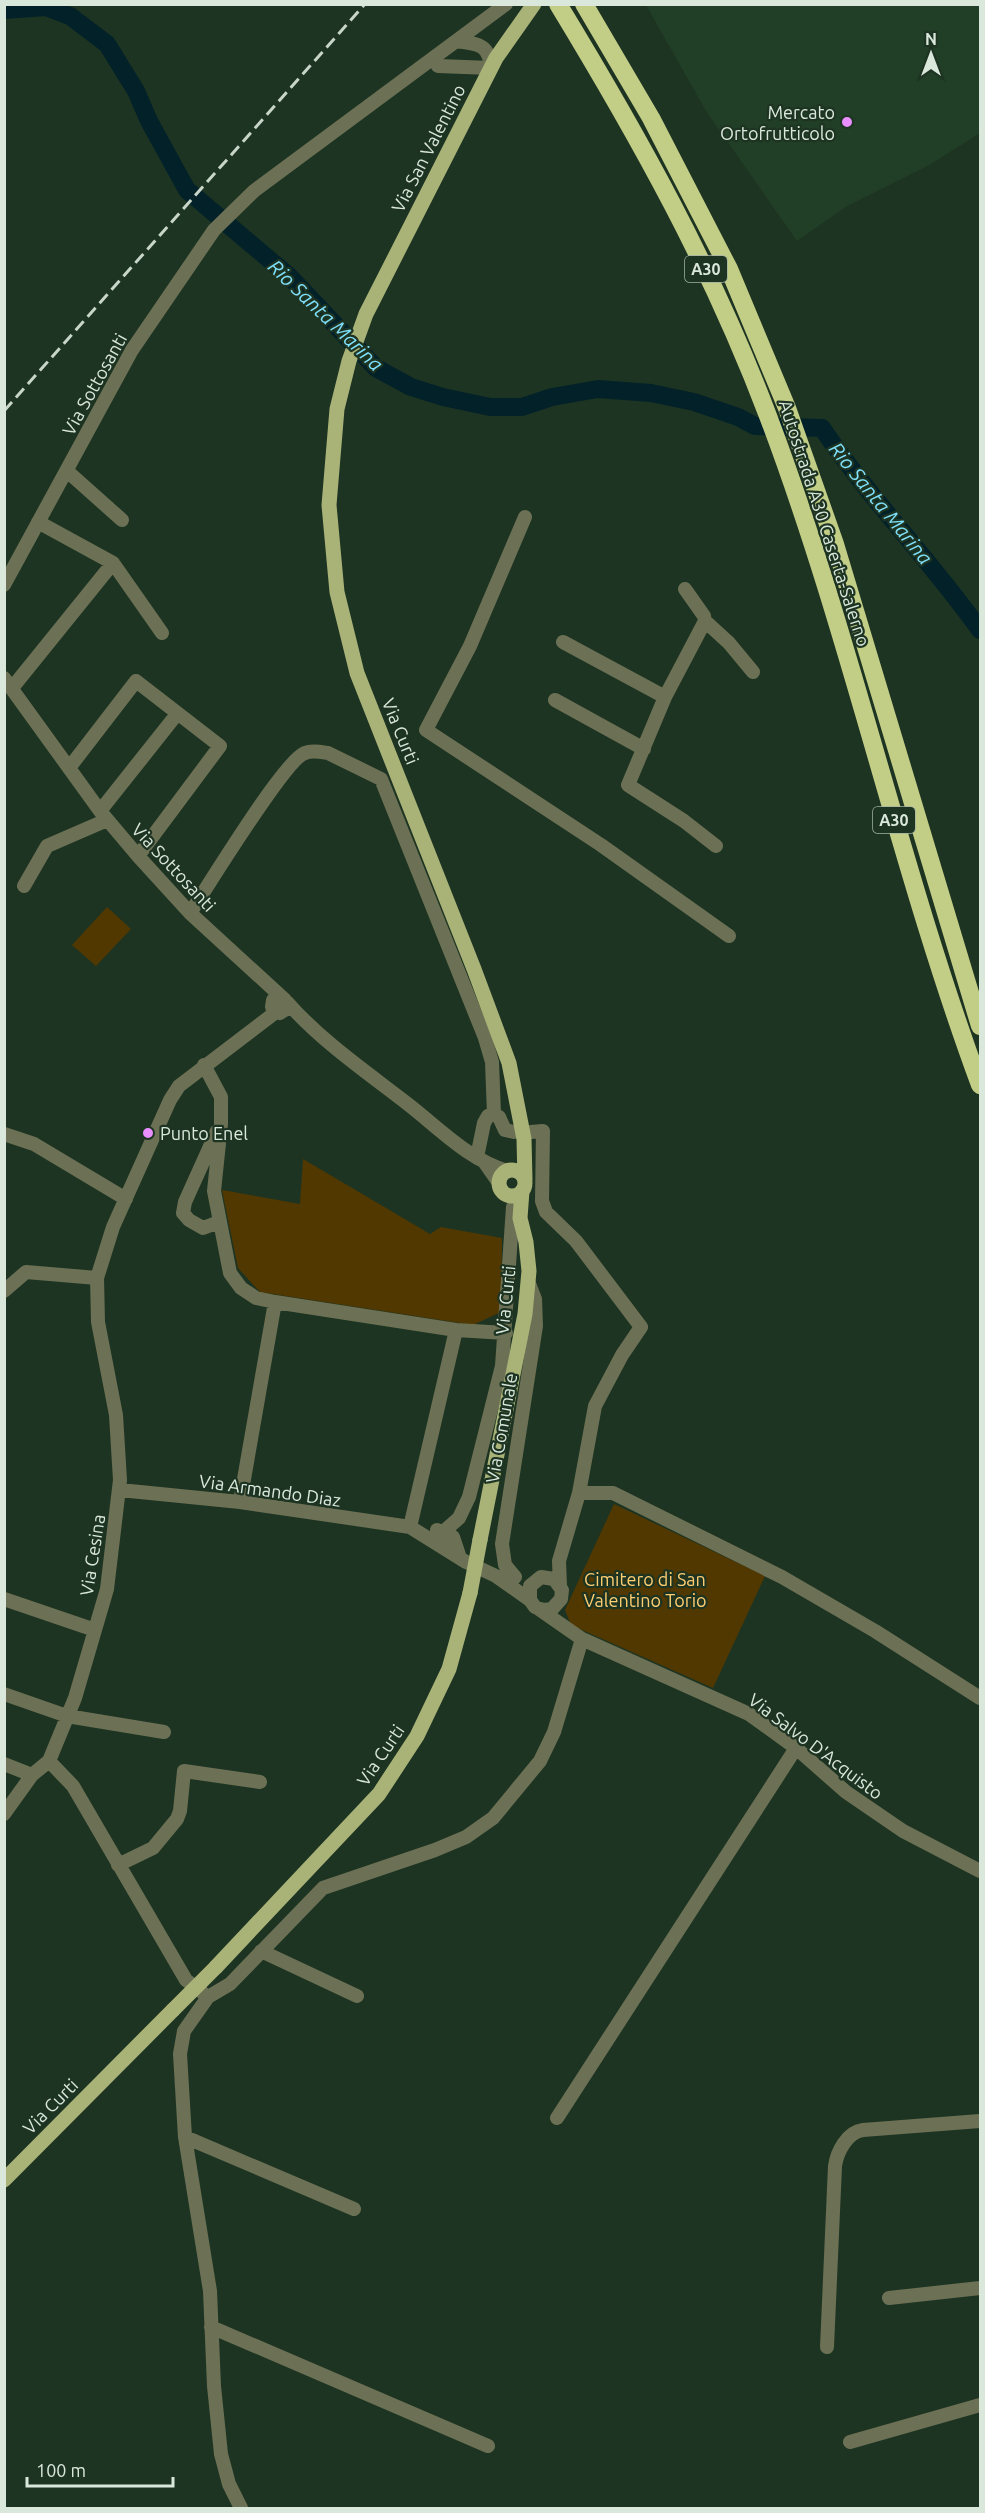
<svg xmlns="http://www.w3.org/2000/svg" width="985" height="2513" font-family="Ubuntu,sans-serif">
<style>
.built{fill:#213e27}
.green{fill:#503800}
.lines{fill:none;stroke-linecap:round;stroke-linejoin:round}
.river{stroke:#032129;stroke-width:18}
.minor{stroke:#6c7155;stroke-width:14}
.major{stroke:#a9b378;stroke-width:15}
.highway{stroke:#c2cd86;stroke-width:18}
.rail{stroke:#c7d6c9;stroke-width:3;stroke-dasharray:12 6;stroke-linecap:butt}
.major-bridge{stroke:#a9b378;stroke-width:15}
.poi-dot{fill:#e88eff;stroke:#1e3422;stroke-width:2}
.labels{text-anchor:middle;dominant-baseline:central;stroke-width:4.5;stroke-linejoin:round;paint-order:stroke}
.shield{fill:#1e3422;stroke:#a2b2a4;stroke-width:1.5}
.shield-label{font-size:16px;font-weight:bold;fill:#dae8dc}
.poi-label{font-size:18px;fill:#dae8dc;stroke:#1e3422;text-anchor:end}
.street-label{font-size:18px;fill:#dae8dc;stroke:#1e3422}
.park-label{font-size:18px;fill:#fecd70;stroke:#1e3422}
.water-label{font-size:20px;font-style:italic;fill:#7fe0fb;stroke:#1e3422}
</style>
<rect width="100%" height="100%" fill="#1e3422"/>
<path class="built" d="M646,5H980V133L931,164L847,206L797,241L706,111Z"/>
<path class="green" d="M107,907L131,929L96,966L72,945Z
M303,1159L430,1234L441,1227L502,1238L501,1312L473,1325L260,1292L238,1268L222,1190L300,1204Z
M614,1504L765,1576L713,1688L571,1625L565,1610Z"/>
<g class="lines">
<path class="river" d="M4,10L46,7L70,16L107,44L136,91L149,121L187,190L290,277L376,368L411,387L443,397L490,407H522L552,397L598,389L651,393L694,402L738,417L755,426L822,428C870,499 930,560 980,630"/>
<path class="minor" d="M438,66L491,68C489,43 477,44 456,41
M67,471L122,520
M525,517L470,646L426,730L601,845L729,936
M38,522L113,563L162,633
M4,585L132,350L214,230L254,191L506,4
M685,589L704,616L705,621L665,697L628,785L684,821L716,846
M705,621L729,643L753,672
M563,642L665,697
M4,678L100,811L138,856L190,913L285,1000L286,1009L280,1013L272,1007L273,1000L278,997L283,998
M12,688L113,563
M555,700L644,749
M69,768L136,681L220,746L138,856
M100,811L177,714
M24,886L47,846L107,820
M190,913C207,888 285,759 305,753C312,750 321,752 328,753L381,779L485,1038L492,1062L494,1114
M287,1002C322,1042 368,1073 409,1105C441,1130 468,1159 507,1171
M204,1065L221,1097V1124L214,1191L230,1273L241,1288L256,1298L275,1302L456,1330L506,1333
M217,1131L185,1202L183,1213L189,1220L203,1228L219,1222
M531,1132L543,1131L542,1201L546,1212L576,1241L641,1327L622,1355L595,1406L579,1493L559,1561L560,1586
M4,1134L34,1144L126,1199
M477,1157L484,1123L488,1116L494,1114L499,1117L505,1130L514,1132
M485,1163L499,1183
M4,1291L26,1272L97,1278
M120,1490L240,1502L410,1527L466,1562L496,1576L530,1600L535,1607L543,1610L552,1609L561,1599L562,1590L554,1579L541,1577L530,1586V1600
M579,1493H613L782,1577L875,1631L980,1698
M240,1502L275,1302
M410,1527L456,1330
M437,1530L453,1537L460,1558
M442,1546L441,1534L459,1518L469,1497L502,1366L513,1207
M515,1577L505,1565L502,1544L536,1326L535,1299L528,1281
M4,1599L95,1630
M539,1609L582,1639L749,1714L796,1748L846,1792L903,1831L980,1871
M4,1694L67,1716L164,1732
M49,1761L73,1786L186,1980L203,1993
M4,1764L32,1775
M4,1814L32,1775L49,1761L75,1698L107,1589L120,1480L116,1415L98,1322L97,1278L113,1227L170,1100L179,1086L276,1012
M118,1865L153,1848L177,1819L180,1811L184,1771L260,1782
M261,1951L357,1996
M557,2118L796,1748
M185,2137L354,2209
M889,2298L980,2288
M211,2327L488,2446
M827,2347L835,2166C837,2152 847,2132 863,2130L980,2121
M850,2442L980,2405
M241,2508L229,2484L221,2454L214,2386L210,2291L185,2137L180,2054L184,2031L208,1997L230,1984L323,1888L435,1850L466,1837L493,1818L540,1761L554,1732L582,1639"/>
<path class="major" d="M499 1183a13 13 0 1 1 26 0a13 13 0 1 1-26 0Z
M525,1180L524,1139L509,1063L474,969L357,673L337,592L329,505L337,409L349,361L366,314L496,58L534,4
M480,1540L525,1314L529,1271L526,1242L520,1218L522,1191
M216,1967L379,1794L417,1736L449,1669L470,1593
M4,2180L173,2010"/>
<path class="highway" d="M558,4C640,139 712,268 768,416C851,635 899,866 980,1085
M584,4L651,118L729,269L787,408L835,544L980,1026"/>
<path class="rail" d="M4,411L365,4"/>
<path class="major-bridge" d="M470,1593L480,1540
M173,2010L216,1967"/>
</g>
<g class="poi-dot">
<circle cx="847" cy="122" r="6"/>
<circle cx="148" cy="1133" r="6"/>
</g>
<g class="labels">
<g class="shield">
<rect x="685" y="256" width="42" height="26" rx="4.5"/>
<rect x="873" y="807" width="42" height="26" rx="4.5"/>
</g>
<g class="shield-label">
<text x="706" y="269">A30</text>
<text x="894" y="820">A30</text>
</g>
<g class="poi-label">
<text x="835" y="112">Mercato<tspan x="835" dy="21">Ortofrutticolo</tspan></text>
<text x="160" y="1133" text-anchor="start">Punto Enel</text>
</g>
<g class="street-label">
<text transform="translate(428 148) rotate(-63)">Via San Valentino</text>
<text transform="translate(94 384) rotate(-61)">Via Sottosanti</text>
<text transform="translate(825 523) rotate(72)">Autostrada A30 Caserta-Salerno</text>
<text transform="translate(401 731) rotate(68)">Via Curti</text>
<text transform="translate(174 867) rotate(47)">Via Sottosanti</text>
<text transform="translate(505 1300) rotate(-84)">Via Curti</text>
<text transform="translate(501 1428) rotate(-80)">Via Comunale</text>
<text transform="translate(270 1490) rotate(8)">Via Armando Diaz</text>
<text transform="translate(92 1555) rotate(-81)">Via Cesina</text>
<text transform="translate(816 1746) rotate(37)">Via Salvo D'Acquisto</text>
<text transform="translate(380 1755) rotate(-56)">Via Curti</text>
<text transform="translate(50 2106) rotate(-45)">Via Curti</text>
</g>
<g class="park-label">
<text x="645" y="1579">Cimitero di San<tspan x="645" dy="21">Valentino Torio</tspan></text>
</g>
<g class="water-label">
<text transform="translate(326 315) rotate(44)">Rio Santa Marina</text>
<text transform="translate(881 503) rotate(51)">Rio Santa Marina</text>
</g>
</g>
<rect width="985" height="2513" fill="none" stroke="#dae8dc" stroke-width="12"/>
<g transform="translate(931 54)" stroke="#1e3422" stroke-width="4.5" paint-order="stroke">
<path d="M0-4.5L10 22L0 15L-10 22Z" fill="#dae8dc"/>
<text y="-9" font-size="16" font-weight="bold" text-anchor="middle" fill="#dae8dc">N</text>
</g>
<path d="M27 2477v9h146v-9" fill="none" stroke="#dae8dc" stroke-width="3"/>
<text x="36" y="2477" font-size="18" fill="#dae8dc" stroke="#1e3422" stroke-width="4.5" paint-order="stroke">100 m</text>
</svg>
